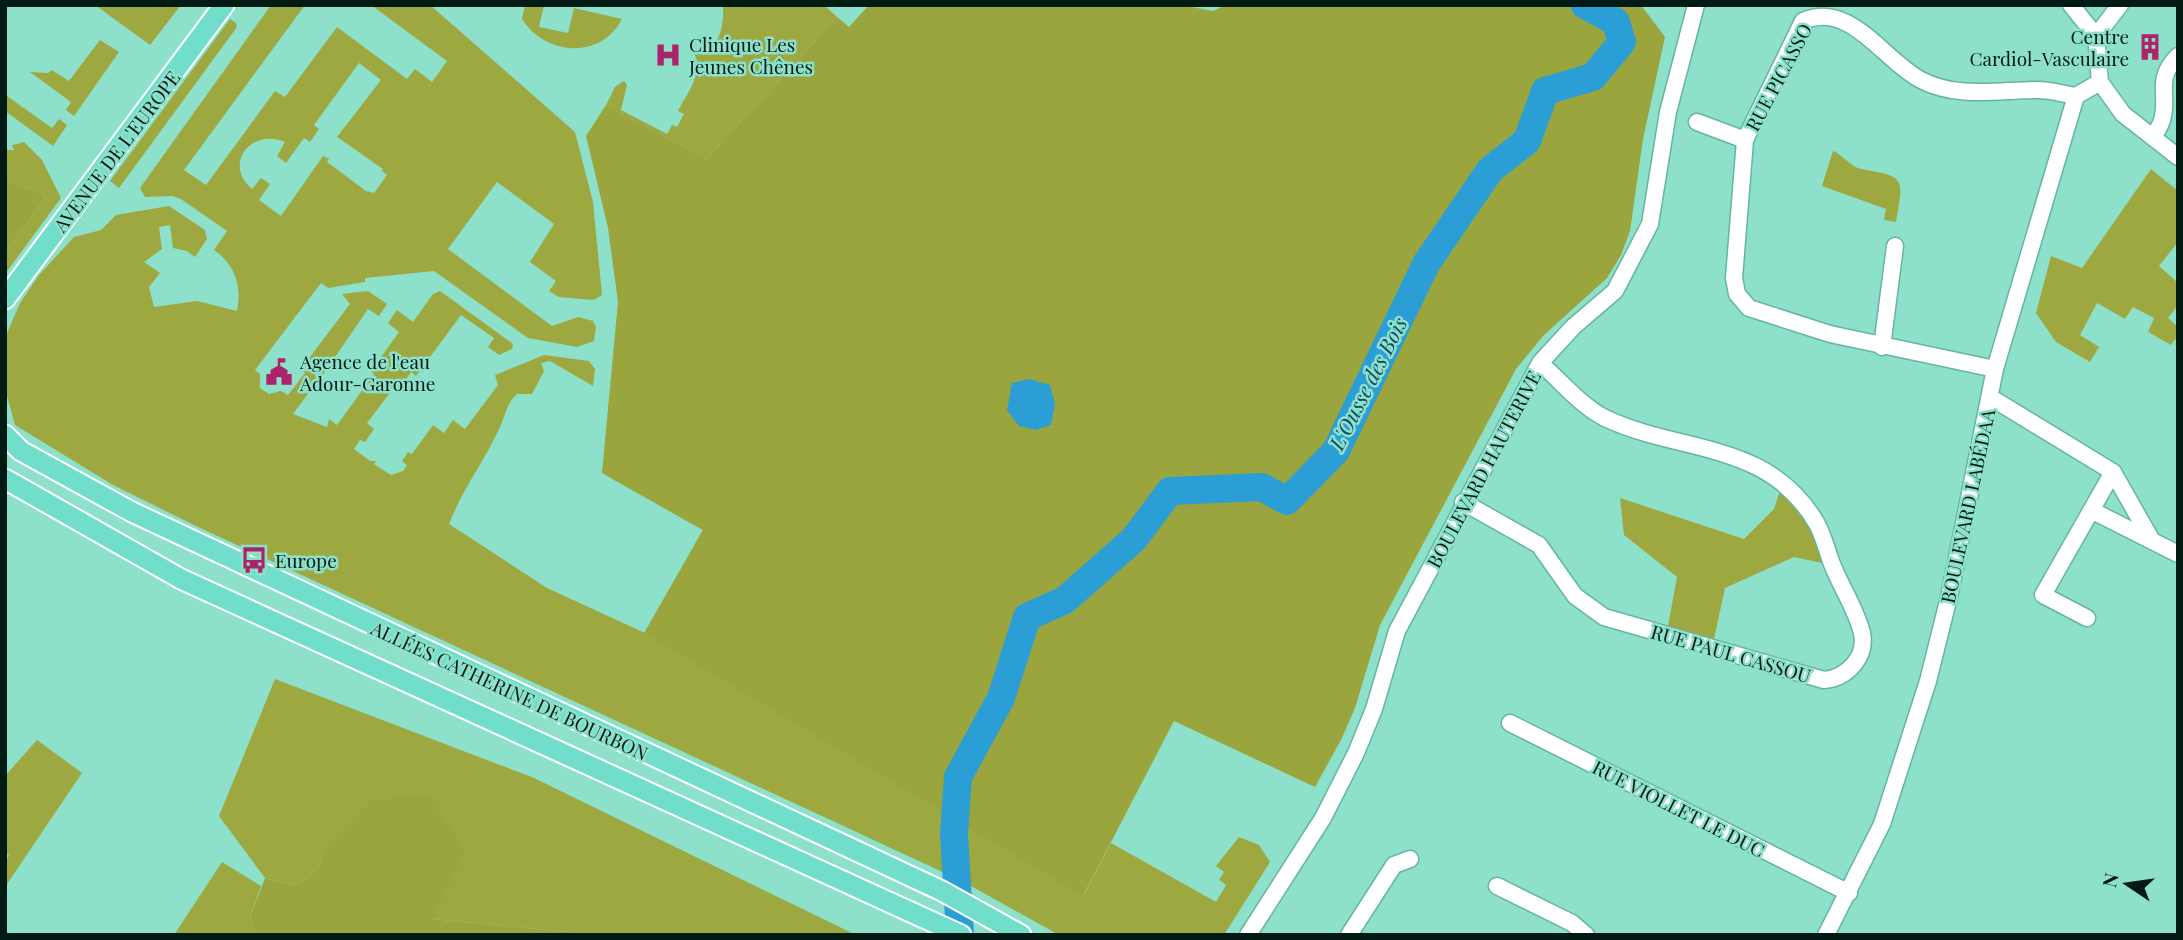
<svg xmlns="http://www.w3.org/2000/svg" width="2183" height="940" font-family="'Playfair Display',serif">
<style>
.green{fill:#9da940;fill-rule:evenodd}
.forest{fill:#9aa53e}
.water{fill:#2b9ed6}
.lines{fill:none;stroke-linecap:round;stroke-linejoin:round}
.river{stroke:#2b9ed6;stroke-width:28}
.minor-casing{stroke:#64b6a1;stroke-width:19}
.major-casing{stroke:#fff;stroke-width:23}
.minor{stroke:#fff;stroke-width:16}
.major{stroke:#71decb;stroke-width:19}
.labels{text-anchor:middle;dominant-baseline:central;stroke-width:5;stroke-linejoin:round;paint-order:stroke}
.poi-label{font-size:19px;fill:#011a14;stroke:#8de0ca;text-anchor:start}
.street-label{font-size:19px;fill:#011a14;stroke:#8de0ca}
.water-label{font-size:21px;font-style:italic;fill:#0c4a66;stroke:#8de0ca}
</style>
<rect width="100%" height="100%" fill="#8de0ca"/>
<path class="green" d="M95,5H181L150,45Z
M271,5H305L184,170L206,185L275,91L285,97L337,27L407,79L415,69L432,82L447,61L371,5H430L575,132L593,202L602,295L594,300L559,297L549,291L556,281L530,262L554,224L497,182L448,249L552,326L578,317L593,321L596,327L594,341L577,347L528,338L434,271L365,278V282L328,288L321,283L255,370L260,374V388L269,394L281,391L288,395L305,373L301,369L350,304L342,294L368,291L387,304L379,316L368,309L322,376L316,375V383L293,414L327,427L329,419L337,425L374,374L371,371L399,332L388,323L397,310L413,322L433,294L440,291L513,344L512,349L499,355L488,347L494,338L461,315L416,376L411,372L400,388L396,385L367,423L374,429L365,442L360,440L354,449L370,461H376L374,464L391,475L403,471L407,465L402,461L408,452L412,454L433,425L444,433L453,420L465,429L498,385L495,375L544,355L589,361L595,369L593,386L550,361L541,363L544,371L532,394H517C506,404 506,414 500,427C485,460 463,488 449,524L547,588L645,633L703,530L611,478L622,436L1084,895L1111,843L1216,902L1226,885L1219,880L1224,872L1216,866L1239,837L1259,845L1270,862L1224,935H1059L962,881L198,527L113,485L15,425L5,389V338L20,303L39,275L74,237L101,230L116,215L169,206L205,230L207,239L195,257L187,251L173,248L170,225L159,227L162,249L144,262L160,273L149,287L154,307L197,301L237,311C242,285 235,265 214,250L227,231L181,199L172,196L145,197L140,188ZM359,63L381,80L337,137L383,169L382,171L387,175L374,193L366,191L327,162L329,159L323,156L281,216L259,200L270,184L261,178L252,189C223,164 250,128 285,142L277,156L286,163L304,138L310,142L319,129L314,125Z
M525,5H544L539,27L568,33L574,8L622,19C600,61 545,55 522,19Z
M723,5H824L837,17L706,159L606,105L615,87L624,81L627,85L621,110L667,134L672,125L677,127L684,114L678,111C688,91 709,67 689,47L709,52C721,39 724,23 723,5Z
M230,19L236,23L237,27L119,188L110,181Z
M100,40L119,52L74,116L66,110L71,102L30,72L48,73L52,70L69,81Z
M7,96L52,128L59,119L67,125L53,146L5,111Z
M24,142L42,160L61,198L5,274V253L46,196L5,179V150H14L12,145Z
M1833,151C1843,155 1851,167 1861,169C1905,177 1904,176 1896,222L1884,220L1886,209L1822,186Z
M2151,169L2178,191V242L2159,266L2178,283V305L2168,318L2177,326L2178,336L2171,345L2148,332L2154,318L2133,307L2125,319L2097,303L2080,335L2099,347L2090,362L2056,342L2036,313L2051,256L2082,268Z
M1780,491L1811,528L1822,563L1794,557L1725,588L1714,639L1668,626L1677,577L1624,535L1620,498L1744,539L1774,509Z
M275,679L534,778L856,935H599L432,919L324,849L318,869L297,886L265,878L219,816Z
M37,740L82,773L5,887V862L9,855L5,853V776Z
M222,862L261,886L250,917L255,935H174Z"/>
<path class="forest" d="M869,5H1181L1213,11L1226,5H1641L1665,37L1643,139L1630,231L1621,255L1607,278L1543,336L1516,369L1380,625L1355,708L1341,740L1315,787L1174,721L1083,896L644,633L703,530L602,473L618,302L608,228L586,136L606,105L706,159L837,17L849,27Z
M5,179L46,196L5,253Z
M428,796L466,851L432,919L599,935H255L250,917L265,878L297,886L318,869L324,849L371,800Z"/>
<path class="water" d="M1029,379L1050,385L1055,404L1051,425L1036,430L1019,426L1007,410L1012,383Z"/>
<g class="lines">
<path class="river" d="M960,935L954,834L958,777L1001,698L1027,617L1065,600L1134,539L1170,491L1262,487L1287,501L1336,451L1426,264L1490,170L1527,141L1545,91L1593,77L1622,42L1616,22L1585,5"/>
<defs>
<path id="minor" d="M2071,5L2096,36L2100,82L2123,114L2178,157
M2096,36L2120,5
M1697,122L1745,140
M2153,137C2157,131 2162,124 2163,116C2168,93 2155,79 2178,56
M1882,347L1895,246
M1995,369L1830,334L1749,308L1737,294L1734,278L1745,140L1803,21C1850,0 1884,61 1921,80C1957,99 1999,90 2038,90C2051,90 2063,94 2076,96
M1990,397L2113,472L2151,539
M1463,502L1539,545L1575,596L1604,617L1824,680C1847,678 1867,657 1862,633C1856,609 1841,587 1832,564C1827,551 1824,537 1817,524C1769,440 1681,454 1605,418C1581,406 1560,380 1540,363
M2093,511L2178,554
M2087,618L2043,595L2113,472
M1510,723L1849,893
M1497,886L1572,923L1586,935
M1248,935L1323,818L1356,753L1374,709L1397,631L1540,363L1573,327L1615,291L1650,224L1668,112L1696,5
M1349,935L1394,865L1410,859
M1826,935L1882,824L1928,681L1949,597L1995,369L2076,96L2100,82"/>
<path id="major" d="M5,299L224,5
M5,435L21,451L132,512L942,891L1021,935
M5,479L181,579L961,935"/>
</defs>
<use href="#minor" class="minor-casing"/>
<use href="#major" class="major-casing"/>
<use href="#minor" class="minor"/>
<use href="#major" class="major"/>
</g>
<defs>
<symbol id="building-bare" viewBox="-9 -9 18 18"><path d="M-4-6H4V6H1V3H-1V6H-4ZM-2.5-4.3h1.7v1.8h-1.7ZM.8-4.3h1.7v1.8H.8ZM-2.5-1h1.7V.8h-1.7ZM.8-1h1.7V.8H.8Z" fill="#ab2368" stroke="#8de0ca" stroke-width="2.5" paint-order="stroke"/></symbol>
<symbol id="hospital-bare" viewBox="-9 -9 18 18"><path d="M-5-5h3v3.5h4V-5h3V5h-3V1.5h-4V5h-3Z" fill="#ab2368" stroke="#8de0ca" stroke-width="2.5" paint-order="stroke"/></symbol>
<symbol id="civic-bare" viewBox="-9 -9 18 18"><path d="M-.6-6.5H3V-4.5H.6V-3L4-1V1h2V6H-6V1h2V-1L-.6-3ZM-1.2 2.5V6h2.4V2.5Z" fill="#ab2368" stroke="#8de0ca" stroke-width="2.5" paint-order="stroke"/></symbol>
<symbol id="bus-bare" viewBox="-9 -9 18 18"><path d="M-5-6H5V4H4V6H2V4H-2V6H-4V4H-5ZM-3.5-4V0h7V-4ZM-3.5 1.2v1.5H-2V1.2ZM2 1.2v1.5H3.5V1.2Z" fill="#ab2368" stroke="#8de0ca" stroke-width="2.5" paint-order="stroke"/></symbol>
</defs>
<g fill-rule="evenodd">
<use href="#building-bare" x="2131" y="28" width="38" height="38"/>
<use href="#hospital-bare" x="649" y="36" width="38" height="38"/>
<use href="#civic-bare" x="260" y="353" width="38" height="38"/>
<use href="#bus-bare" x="235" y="541" width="38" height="38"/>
</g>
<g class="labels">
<g class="poi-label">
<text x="2129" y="36" text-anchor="end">Centre<tspan x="2129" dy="22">Cardiol-Vasculaire</tspan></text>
<text x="689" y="44">Clinique Les<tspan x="689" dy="22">Jeunes Chênes</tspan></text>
<text x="300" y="361">Agence de l'eau<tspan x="300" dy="22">Adour-Garonne</tspan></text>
<text x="275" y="560">Europe</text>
</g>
<g class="street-label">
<text transform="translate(1778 77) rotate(-62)">RUE PICASSO</text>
<text transform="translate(116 151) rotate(-53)">AVENUE DE L'EUROPE</text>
<text transform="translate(1483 469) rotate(-62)">BOULEVARD HAUTERIVE</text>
<text transform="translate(1967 506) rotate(-78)">BOULEVARD LABÉDAA</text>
<text transform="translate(1731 653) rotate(16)">RUE PAUL CASSOU</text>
<text transform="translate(510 690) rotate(25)">ALLÉES CATHERINE DE BOURBON</text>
<text transform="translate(1679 808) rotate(27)">RUE VIOLLET LE DUC</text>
</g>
<g class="water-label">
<text transform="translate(1367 383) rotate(-63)">L'Ousse des Bois</text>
</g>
</g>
<rect width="2183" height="940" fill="none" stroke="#011a14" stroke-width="14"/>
<g transform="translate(2127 884) rotate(283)" stroke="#8de0ca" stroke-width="5" paint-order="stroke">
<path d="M0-5L12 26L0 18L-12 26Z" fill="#011a14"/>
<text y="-10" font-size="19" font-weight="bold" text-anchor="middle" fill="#011a14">N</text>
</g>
</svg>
